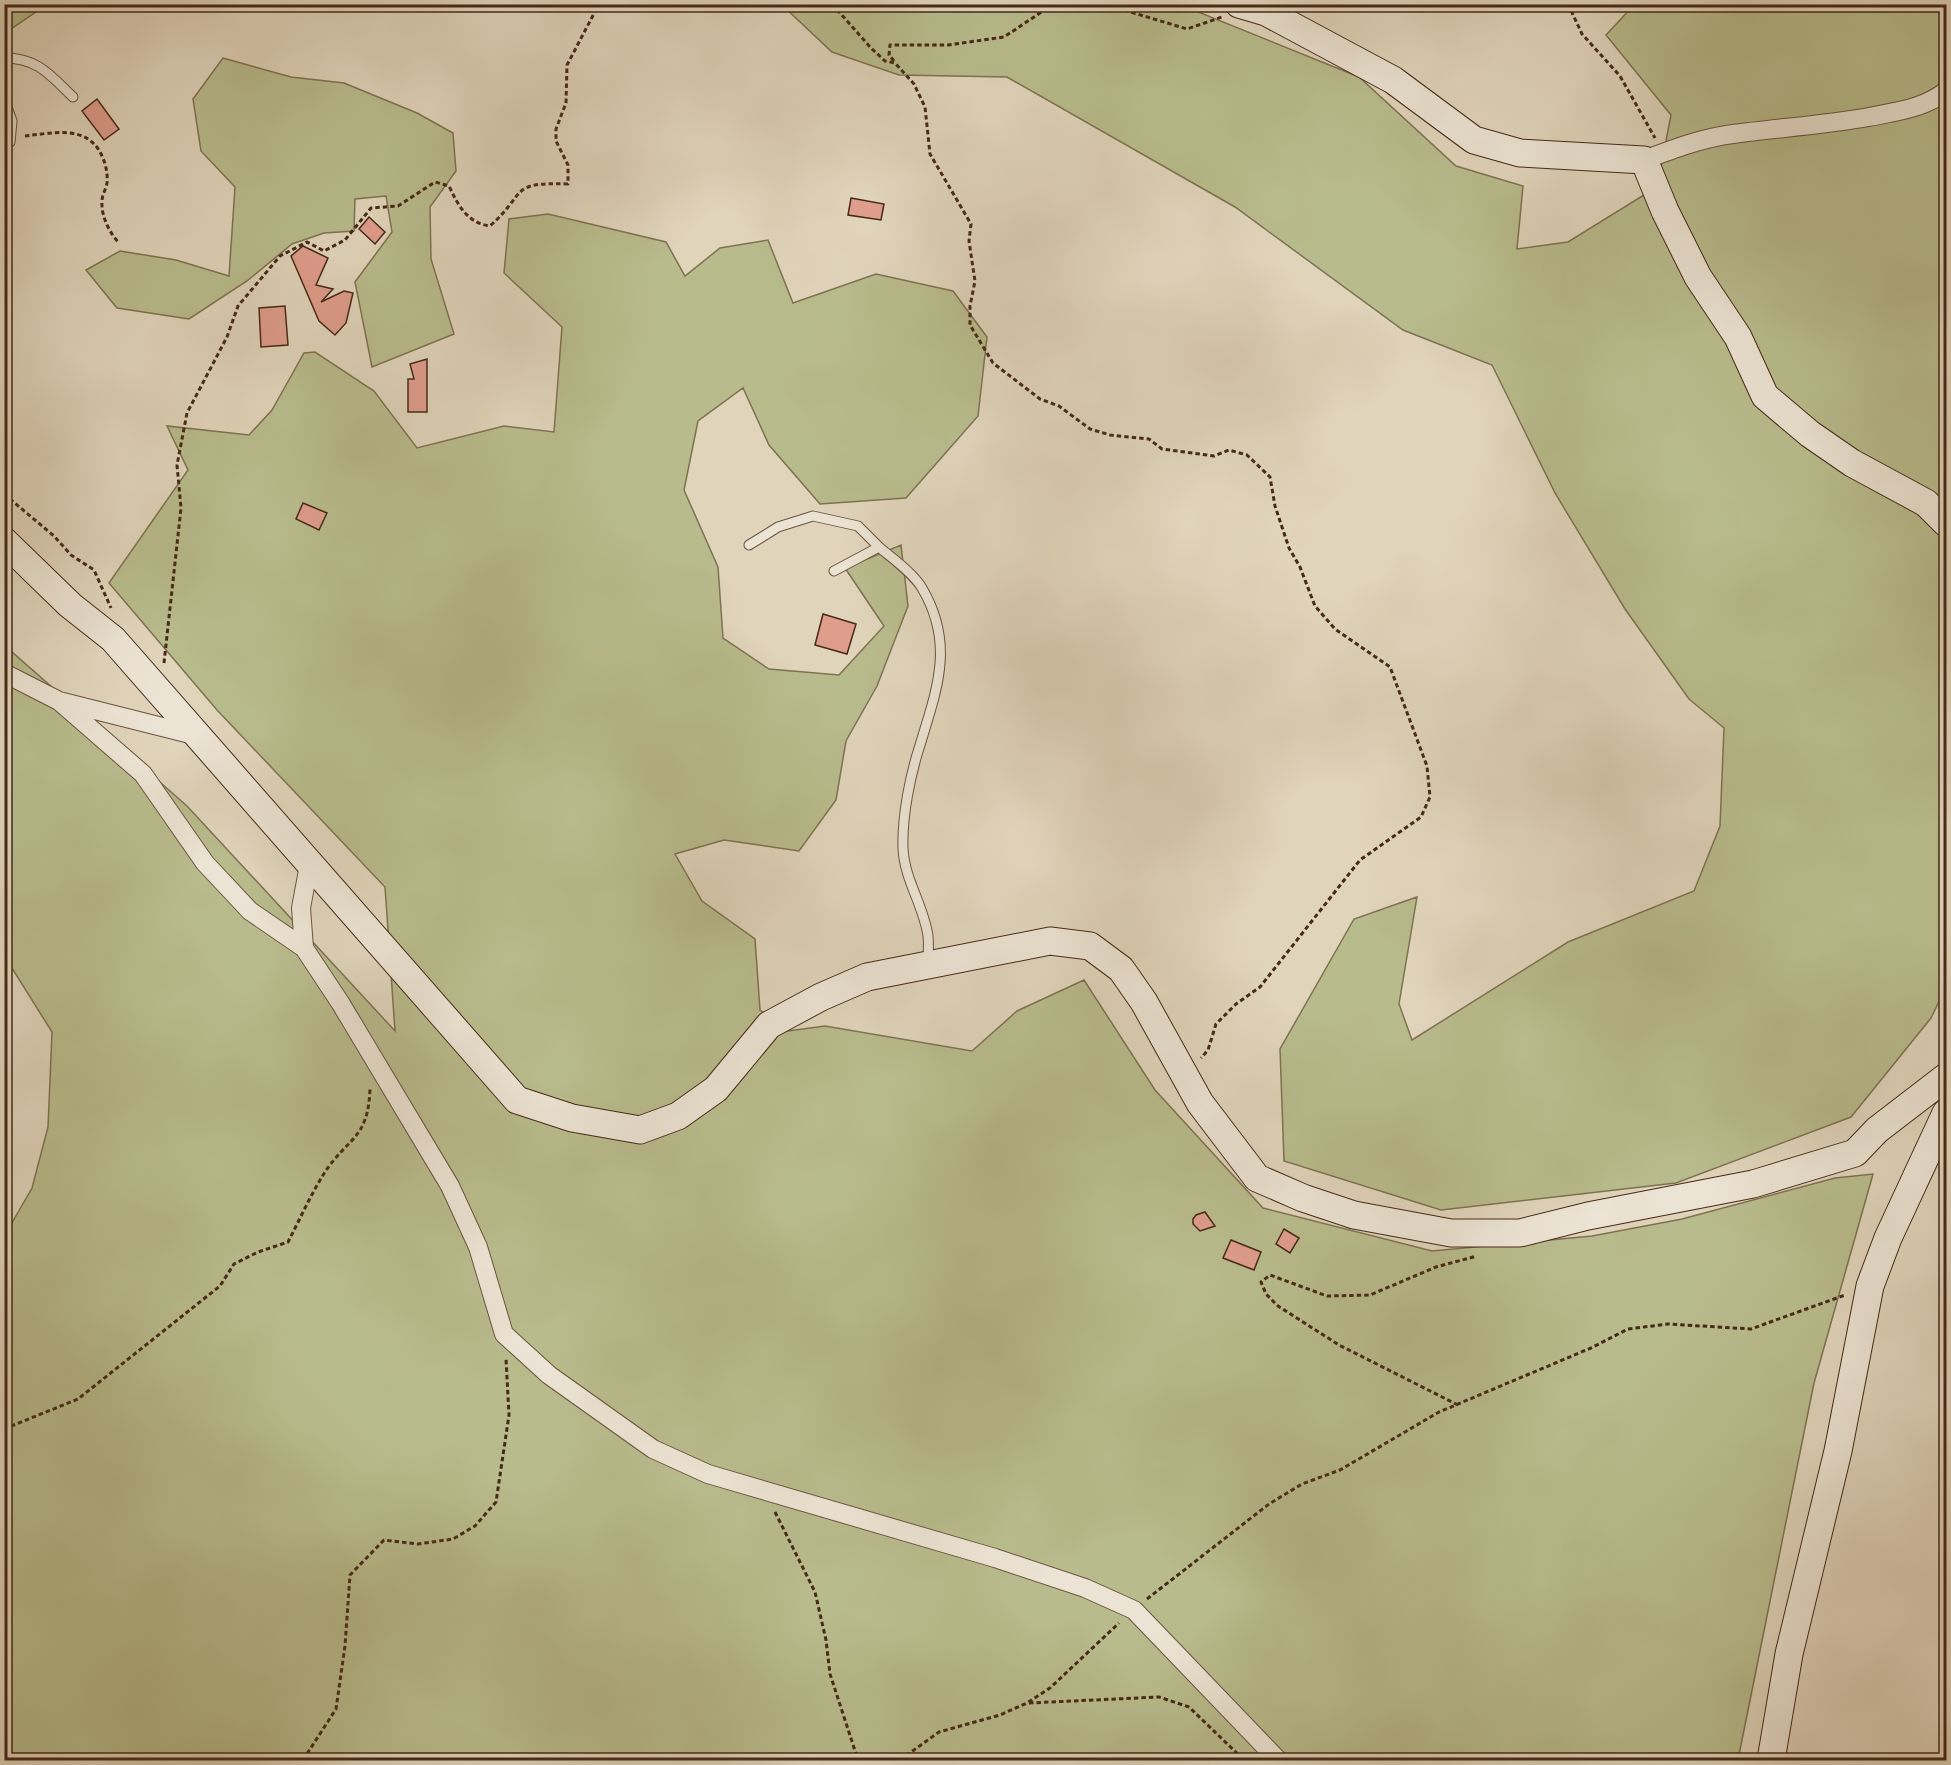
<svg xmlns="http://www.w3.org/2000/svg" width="1951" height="1765" font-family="'IM FELL Double Pica',serif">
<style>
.green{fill:#b8bb8c;stroke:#7f7252;stroke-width:1.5}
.building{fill:#df9d8c;stroke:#462a17;stroke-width:1.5}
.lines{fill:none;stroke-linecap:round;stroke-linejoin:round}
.lane-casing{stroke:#6c5440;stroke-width:11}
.street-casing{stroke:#6c5440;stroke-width:20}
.secondary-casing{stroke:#462a17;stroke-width:29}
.path{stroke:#462a17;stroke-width:3;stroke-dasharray:4.5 3;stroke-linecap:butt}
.lane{stroke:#ebe3d3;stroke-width:9}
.street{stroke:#ebe3d3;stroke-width:18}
.secondary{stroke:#ebe3d3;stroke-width:27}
</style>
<rect width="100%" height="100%" fill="#e0d4bb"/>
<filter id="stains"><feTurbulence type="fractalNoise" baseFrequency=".00333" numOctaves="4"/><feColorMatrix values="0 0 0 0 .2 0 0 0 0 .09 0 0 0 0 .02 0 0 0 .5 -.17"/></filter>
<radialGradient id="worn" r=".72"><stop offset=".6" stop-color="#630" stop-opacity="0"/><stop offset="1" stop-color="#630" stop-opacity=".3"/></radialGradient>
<path class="green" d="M5,4H46V5L5,33Z
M782,5H1181L1359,77L1456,166L1523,186L1517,249L1568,242L1657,187L1671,115L1606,35L1634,5H1946V987L1931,1018L1851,1117L1676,1183L1441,1210L1284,1161L1280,1049L1354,919L1417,897L1399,1004L1412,1040L1568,942L1694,891L1720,826L1724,728L1689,699L1625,609L1555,493L1492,365L1403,330L1235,207L1007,77L899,75L832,52Z
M223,58L291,77L344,83L417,113L453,133L456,171L430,207L431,259L454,334L372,367L355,282L392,232L386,196L355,199L354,231L324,233L292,244L247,281L189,319L117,308L86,270L120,251L176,260L229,276L235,187L201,151L193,99Z
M548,214L666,242L685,276L720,248L768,240L793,303L876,274L953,291L987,337L978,416L906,498L820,504L769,445L743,388L698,421L684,490L718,567L723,638L769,669L839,675L884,626L845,568L901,545L908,606L877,686L846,741L836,800L799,851L724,840L675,854L702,901L755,939L760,1010L788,1031L825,1026L972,1051L1017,1011L1084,980L1155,1090L1263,1208L1432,1251L1592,1236L1682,1219L1835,1178L1873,1174L1814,1383L1738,1760H5L4,1403L11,1394L4,1386L5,1235L32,1188L48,1127L52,1032L5,957L4,645L187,806L395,1031L385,887L217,710L109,583L188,470L167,426L249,435L272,410L304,353L315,352L374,391L417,448L504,426L554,432L562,327L504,273L509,219Z"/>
<path class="building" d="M97,99L119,129L104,140L82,111Z
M851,198L884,204L881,220L848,215Z
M369,217L385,232L375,244L359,229Z
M303,246L328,258L316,285L333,289L321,302L344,291L353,293L346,323L335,335L319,321L291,256Z
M285,306L288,345L261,347L259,308Z
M427,359V412H408V379H414L410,364Z
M303,503L327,513L319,530L296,519Z
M823,614L856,624L847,654L815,645Z
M1205,1212L1215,1226L1200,1231L1193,1224V1219L1196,1215Z
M1284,1229L1299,1238L1290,1253L1276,1244Z
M1231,1240L1261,1252L1254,1270L1223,1258Z"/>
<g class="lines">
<defs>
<path id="lane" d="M4,58C38,58 50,75 73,97
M4,99L12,121L10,142
M749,545L778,527L813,516L858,526L879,547
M834,571L879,547C893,559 913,573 922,588C955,644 937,689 920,745C910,776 902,816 903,848C904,879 924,906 928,936C929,945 928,954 928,963"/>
<path id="street" d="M1644,160C1673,149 1702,138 1733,134C1778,128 1824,125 1869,117C1897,111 1923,109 1946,91
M4,673L59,701L198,736
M59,701L143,774L205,863L250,911L304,948L341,1004L450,1186L478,1247L504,1334L549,1375L653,1449L708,1474L995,1558L1085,1588L1134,1610L1278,1760
M304,948L301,908L309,865"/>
<path id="secondary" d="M1239,4L1266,12L1393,80L1474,140L1520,153L1644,160L1665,211L1698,277L1738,337L1765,396L1810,434L1852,463L1926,503L1946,523
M4,541L70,605L113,639L517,1100L572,1118L640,1130L678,1116L716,1089L769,1025L821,997L867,977L1050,941L1090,946L1121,969L1144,1002L1200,1103L1257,1178L1303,1198L1354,1215L1451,1233H1520L1588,1216L1753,1184L1855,1153L1877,1130L1946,1077
M1771,1760L1789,1654L1838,1451L1870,1286L1888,1238L1946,1113"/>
</defs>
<use href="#lane" class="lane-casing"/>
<use href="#street" class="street-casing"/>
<use href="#secondary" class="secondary-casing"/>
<path class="path" d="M832,4L871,48L885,61L895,63L914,84L925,107L930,154L971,224L969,241L975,281L970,306V325L993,363L1040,399L1059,406L1090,429L1110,435L1149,439L1162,449L1214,456L1229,450L1247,455L1270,477L1275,506L1289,548L1300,567L1315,606L1335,629L1390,667L1427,766L1430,797L1421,817L1360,860L1260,987L1236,1004L1216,1024L1208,1050L1201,1058
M1568,4L1582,34L1620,76L1655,138
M894,61L889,55L890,45H948L1004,37L1052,5L1124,10L1187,29L1222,17
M25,136C52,133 85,125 100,152C105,161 108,172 107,183C106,189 102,195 102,201C101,216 109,232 119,243
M4,494L54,536L71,555L94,570L111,608
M164,663L181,508L177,465L187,413L227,337L238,306L280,256L307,242L324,251L345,240L371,208L398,206L435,182L449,186C458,205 467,223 490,226C528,192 508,182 568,184V165L556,141V129L566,103L567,65L599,4
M1458,1405L1339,1345L1278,1306L1266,1294L1261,1282L1270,1275L1327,1296L1370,1295L1436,1267L1477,1256
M4,1429L78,1399L220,1286L234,1264L258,1252L288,1242C300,1219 311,1194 325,1172C348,1137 368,1140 370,1089
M775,1512L815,1592L826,1640L830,1674L858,1760
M1147,1599L1269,1504L1302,1484L1340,1470L1439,1412L1591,1348L1628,1329L1668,1324L1751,1329L1845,1295
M1029,1703L1159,1697L1189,1707L1244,1760
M303,1760L336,1709L345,1646L350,1575L384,1540L418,1544L453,1539L475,1526L496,1502L509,1415L506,1359
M900,1760L939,1732L1000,1715L1027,1703L1050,1688L1119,1623"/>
<use href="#lane" class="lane"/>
<use href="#street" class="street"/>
<use href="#secondary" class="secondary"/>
</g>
<rect width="1951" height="1765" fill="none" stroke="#e0d4bb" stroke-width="24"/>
<rect x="6" y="6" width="1939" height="1753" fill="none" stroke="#462a17" stroke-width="3"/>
<rect x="12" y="12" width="1927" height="1741" fill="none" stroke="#462a17" stroke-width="1.5"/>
<rect width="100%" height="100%" filter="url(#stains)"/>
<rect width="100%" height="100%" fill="url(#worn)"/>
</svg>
